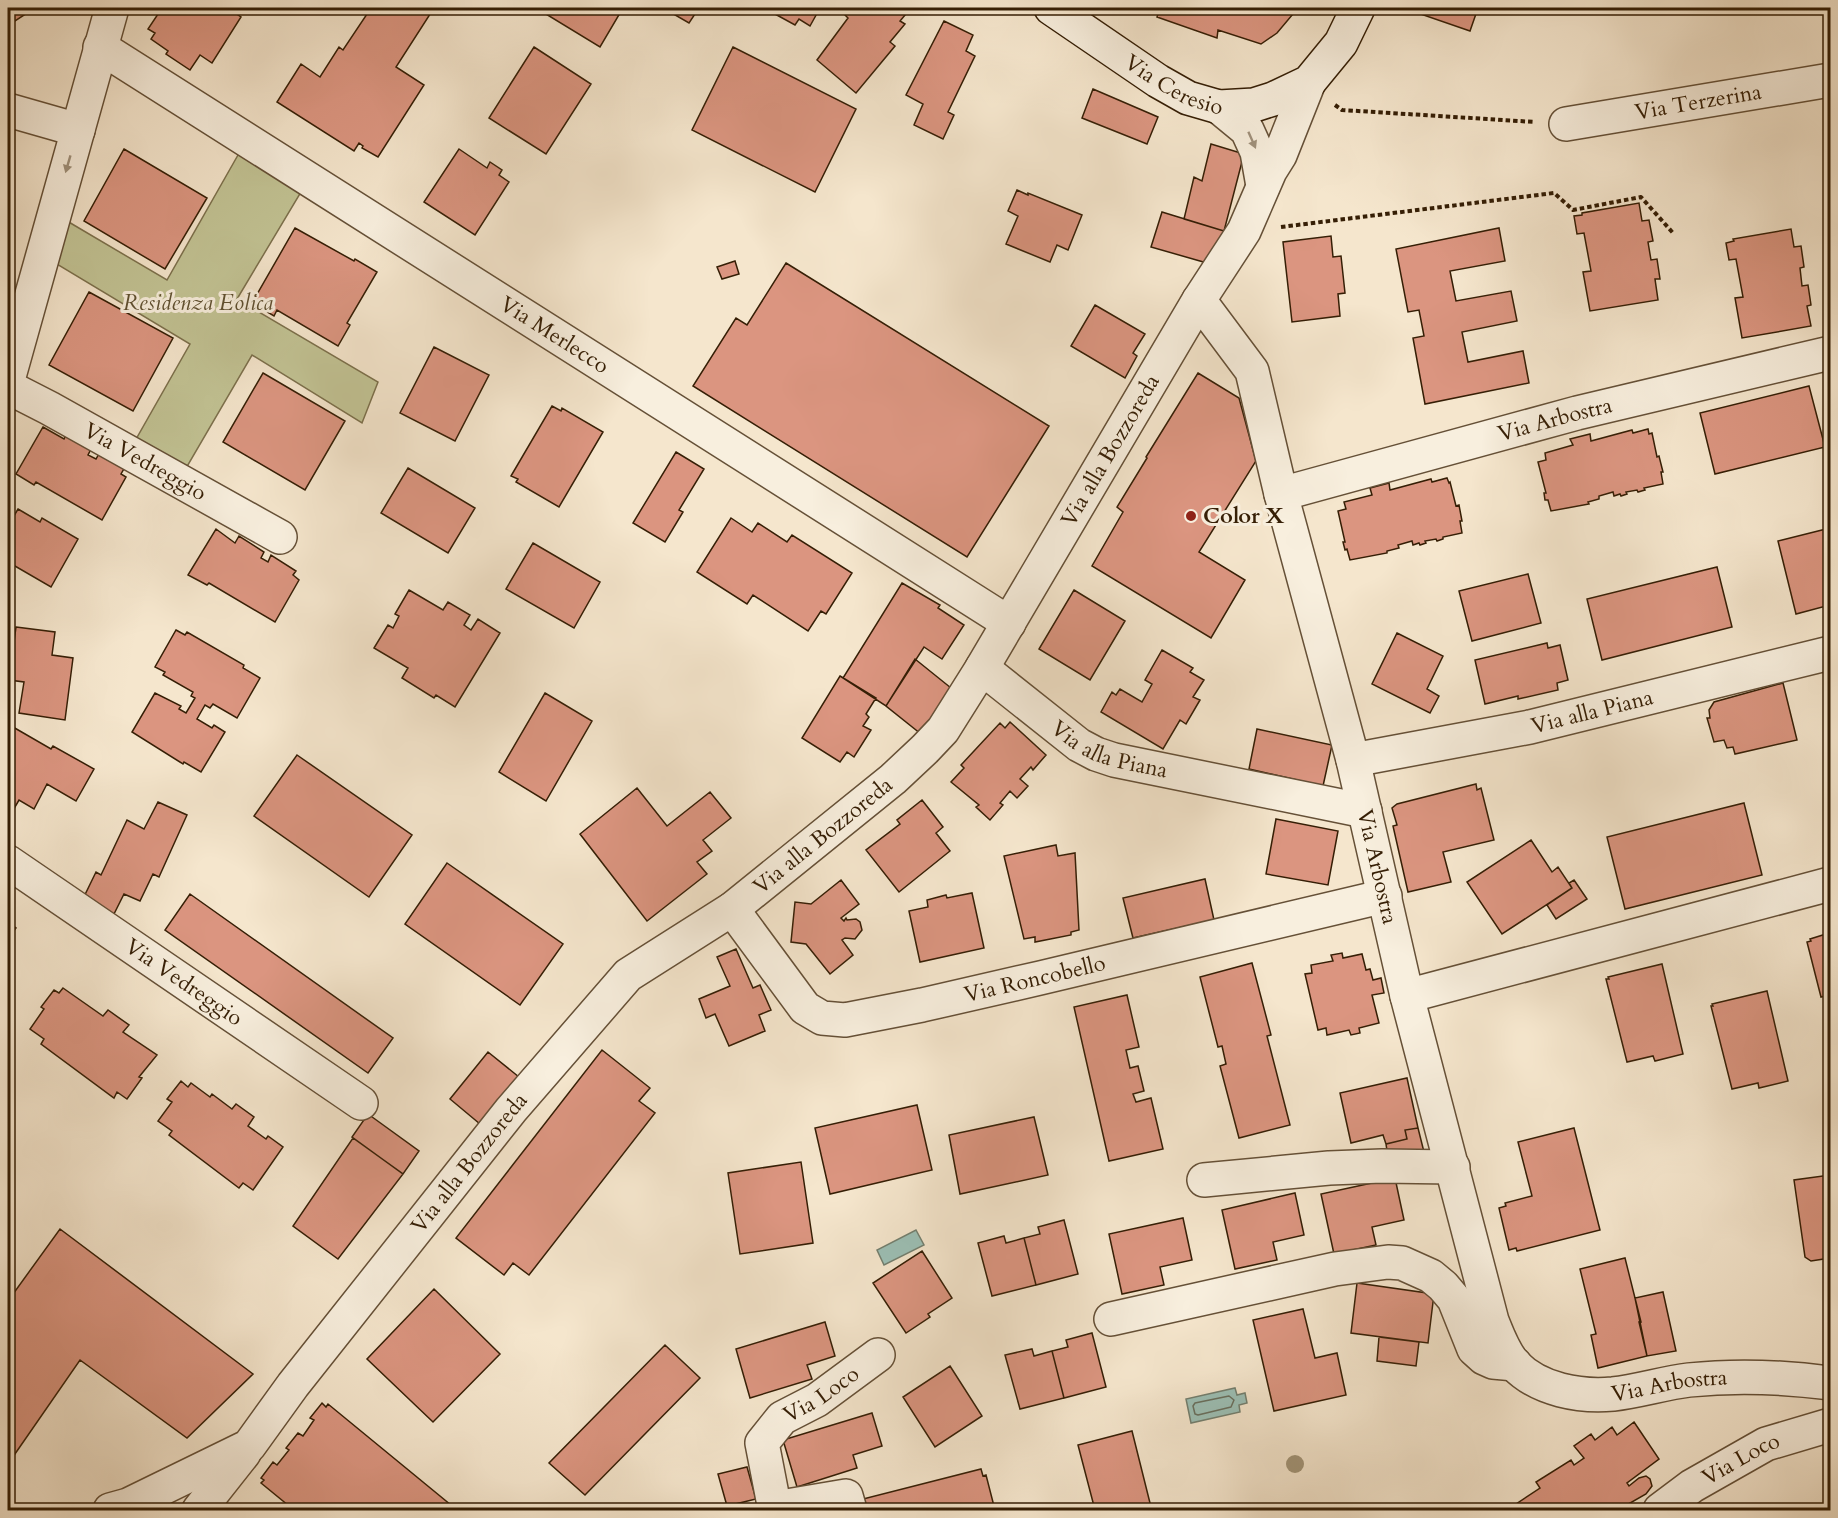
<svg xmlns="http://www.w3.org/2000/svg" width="1838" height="1518" font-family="Cardo,serif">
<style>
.green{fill:#c2c394;stroke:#7c704c;stroke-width:1.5}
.water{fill:#9cc0b6;stroke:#737f6f;stroke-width:1.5}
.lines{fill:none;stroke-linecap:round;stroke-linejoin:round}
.shore{stroke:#686f5e;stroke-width:1.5}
.building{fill:#db9580;stroke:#351e05;stroke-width:1.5}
.minor-casing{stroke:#655037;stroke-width:36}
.secondary-casing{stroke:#351e05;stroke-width:36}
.path{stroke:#351e05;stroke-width:4;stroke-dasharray:4.5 3;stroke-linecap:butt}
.minor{stroke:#f8efde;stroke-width:33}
.secondary{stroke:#f8efde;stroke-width:33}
.tree{fill:#a29477}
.oneway{fill:#a0917c}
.poi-dot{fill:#8f2418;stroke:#f8efde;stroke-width:2}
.labels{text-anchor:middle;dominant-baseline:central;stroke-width:6;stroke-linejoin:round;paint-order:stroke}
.street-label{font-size:22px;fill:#351e05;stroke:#f8efde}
.park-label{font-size:22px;font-style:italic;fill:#5f5030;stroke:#f8efde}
.poi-label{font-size:22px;font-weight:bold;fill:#351e05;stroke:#f8efde;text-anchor:start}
</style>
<rect width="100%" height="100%" fill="#f5e6cd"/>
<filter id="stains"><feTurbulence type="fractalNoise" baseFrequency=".00333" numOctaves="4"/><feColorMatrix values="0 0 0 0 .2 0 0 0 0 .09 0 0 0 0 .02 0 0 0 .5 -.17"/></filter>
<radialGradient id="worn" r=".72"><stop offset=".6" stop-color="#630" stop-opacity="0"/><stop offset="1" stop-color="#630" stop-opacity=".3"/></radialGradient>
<path class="green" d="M242,148L304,187L237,299L378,382L362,423L252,355L185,470L135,441L190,344L55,263L67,221L167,280Z"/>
<path class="water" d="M916,1230L924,1245L884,1265L877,1250Z
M1235,1388L1237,1395L1245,1393L1247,1403L1239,1405L1240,1412L1191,1423L1186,1399Z"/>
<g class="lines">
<path class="shore" d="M1229,1396L1234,1400L1231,1407L1198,1415L1195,1414L1193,1406L1195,1403Z"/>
</g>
<path class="building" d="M8,8H35L15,21Z
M162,8H230L229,9L241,17L212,63L200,55L190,70L166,54L168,51L151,39L155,33L148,29Z
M371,8H434L396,67L424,85L378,157L362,148L363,146L359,143L354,151L277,102L301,64L320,77L339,47L343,50Z
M536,8H623L600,47Z
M663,8H699L689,23Z
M764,8H820L810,26L799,19L795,25Z
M851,8H911L900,21L905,24L890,42L895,46L856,93L817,60L848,18L845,15Z
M1160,8H1298L1277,33L1261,44L1218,30L1217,38L1157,17Z
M1407,8H1478L1470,31L1406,9Z
M944,21L973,35L966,51L975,56L948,112L954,115L943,139L914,125L923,104L906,95Z
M534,47L591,84L546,154L489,118Z
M733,47L856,109L815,192L692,130Z
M1093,89L1158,117L1147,144L1082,118Z
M1211,144L1244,154L1224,231L1184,219L1194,177L1202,181Z
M124,149L207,198L165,269L84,221Z
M459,149L487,168L490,162L502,170L499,175L509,182L475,235L424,202Z
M1017,190L1028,195V193L1082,215L1068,250L1057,245L1050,262L1006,244L1018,216L1008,211Z
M1639,203L1642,221L1649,220L1653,241L1648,242L1651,260L1657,259L1660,279H1655L1658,300L1590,311L1583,272L1591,271L1584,233L1577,234L1574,216L1582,215V213Z
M1162,212L1224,231L1214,265L1151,247Z
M295,228L354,261L355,259L377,272L347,323L350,325L338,346L277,310L274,316L252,303Z
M1499,228L1505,261L1450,271L1456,301L1511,291L1517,321L1462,332L1468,362L1523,351L1529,383L1425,404L1413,338L1424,336L1419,310L1408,312L1396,249Z
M1791,229L1794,247L1801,246L1804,267L1800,268L1802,286L1808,285L1811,305L1807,306L1811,326L1742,338L1735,298L1743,297L1736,259L1729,260L1726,243L1734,241L1733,239Z
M1331,236L1333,257L1341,256L1345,293L1338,294L1340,316L1292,322L1283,242Z
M735,261L739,274L722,279L717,267Z
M786,263L1049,426L967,557L693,386L736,318L747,325Z
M89,292L173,338L133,411L49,365Z
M1095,305L1145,334L1133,353L1137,356L1125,378L1071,346Z
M434,347L489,375L455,441L400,413Z
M263,373L345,421L305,490L223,442Z
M1198,373L1239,398L1256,461L1199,552L1245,580L1211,638L1092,566L1123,512L1117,507L1147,458L1146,457Z
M1809,386L1825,447L1715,474L1700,413Z
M552,406L561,411L562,408L603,432L559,507L516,482L518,479L511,476Z
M43,427L64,439L66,435L91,449L88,455L96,459L100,452L125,467L121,474L126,477L102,520L36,482L34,485L16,474Z
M1648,429L1649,434L1652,433L1657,457L1659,456L1663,472H1661L1663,484L1644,488L1645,490L1638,492L1637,490L1626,492L1627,494L1621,496L1620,494L1614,496L1613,492L1599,496V499L1588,502L1589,504L1551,511L1548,500H1545L1544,493H1546L1538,462L1546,460L1545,453L1573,445L1570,439L1590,434L1591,441L1632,430L1633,433Z
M676,452L704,469L679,510L683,512L665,542L633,523Z
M408,468L475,508L448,553L381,513Z
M1447,478L1449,483L1450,482L1456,506L1459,505L1462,521H1460L1462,533L1443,537V539L1437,541L1436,539L1425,541L1426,543L1420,545L1419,543L1413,545L1412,541L1398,545L1399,548L1387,551V553L1350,560L1347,549L1345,550L1343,542H1345L1338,511L1346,509L1344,502L1372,495L1370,488L1389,483L1390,490L1431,479L1432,482Z
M18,509L40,522L42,518L78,539L51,587L8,562V526Z
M731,518L752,532L758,523L787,542L792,535L852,573L826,614L821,611L808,631L753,595L747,604L697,572Z
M1830,528V605L1796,614L1778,541Z
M216,529L235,543L239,536L264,552L261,558L268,562L271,555L296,571L293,575L299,580L275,622L209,583L207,585L188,575Z
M533,543L600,582L574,628L506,589Z
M1717,567L1732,627L1602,660L1587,599Z
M1528,574L1541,623L1472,641L1459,591Z
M902,583L940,605L938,608L964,625L942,659L924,647L886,706L843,678Z
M409,590L443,610L448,602L470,615L464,625L471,630L478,619L500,633L455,707L436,695L434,698L402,678L408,668L374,648L388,625L393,628L399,616L395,614Z
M1074,590L1125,621L1090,680L1039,649Z
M16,627L55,632L52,655L73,658L65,720L19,713L24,682L9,680Z
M176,630L185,635L187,632L244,665L243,668L260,678L237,718L213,704L210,708L205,705L197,719L212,728L214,725L225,732L201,772L184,762L183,764L132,732L155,693L181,706L179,709L186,713L195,698L191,696L193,692L163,675L165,672L155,667Z
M1397,633L1443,656L1427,689L1439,696L1430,713L1372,684Z
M1547,643L1548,648L1560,645L1568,680L1557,683L1558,690L1518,699V696L1485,704L1475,660Z
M1162,650L1193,668L1190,672L1204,680L1193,697L1200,700L1186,724L1180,720L1163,749L1101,712L1112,692L1116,695L1120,689L1142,702L1152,684L1145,680Z
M915,659L956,692L921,734L886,706Z
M840,676L876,698L866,714L869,717L863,726L871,730L854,757L847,752L840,762L802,738Z
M1783,683L1797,740L1735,754L1733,747L1727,748L1724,740L1714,742L1707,718H1710L1709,710L1714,702Z
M545,693L592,721L546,801L499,772Z
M1010,722L1046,755L1033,770L1031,767L1020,779L1028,786L1017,798L1010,791L1000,803L1003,805L990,820L976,807L979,805L951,782L964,768L961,765L1000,723L1005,728Z
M13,727L51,749L53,746L94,769L76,801L47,784L34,809L19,800L8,819V736Z
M1257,729L1332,745L1323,786L1249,769Z
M297,755L412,835L369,897L254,816Z
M1476,784L1477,790L1481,788L1494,840L1443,852L1451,882L1408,892L1393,826L1397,825L1392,808L1397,804Z
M637,788L667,826L710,792L731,818L703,840L712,851L697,862L707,874L647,921L580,834Z
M922,800L943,827L936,833L950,851L899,892L866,850L900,824L897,820Z
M158,802L187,815L159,877L153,874L140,901L124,894L108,926L79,907L96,872L101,875L127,820L144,829Z
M1744,803L1762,875L1625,909L1607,837Z
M1276,819L1338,831L1328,885L1266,874Z
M1531,840L1552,872L1558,867L1572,888L1502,934L1467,882Z
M1056,845L1058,856L1075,853L1079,930L1071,932V935L1035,942V937L1024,939L1004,856Z
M447,863L563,944L520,1005L405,924Z
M1205,879L1214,920L1133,938L1123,898Z
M841,880L859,904L841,918L844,921L846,918L847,920L856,919L860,922L862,930L855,939L845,938L842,940L853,955L830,974L806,944L791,942L795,902L811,904Z
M1574,880L1587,899L1556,919L1547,905L1572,888L1569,883Z
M972,893L984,948L920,962L909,911L928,907L927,900L946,895L947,898Z
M190,894L393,1038L368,1073L165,930Z
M8,922L16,928L8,939Z
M1826,934L1827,938L1830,937V995L1821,997L1807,942L1811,941L1810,939Z
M736,949L753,988L760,985L771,1010L759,1015L765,1031L729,1046L715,1014L706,1018L699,999L730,986L717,957Z
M1342,953L1343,958L1362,954L1366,970L1370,969L1373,980L1381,978L1384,993L1372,995L1379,1023L1359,1028L1360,1033L1351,1035L1349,1030L1327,1035L1326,1028L1318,1030L1305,974L1312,973L1311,965L1333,961L1331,955Z
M1252,963L1271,1035L1267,1036L1290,1125L1239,1138L1220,1066L1226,1064L1222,1046L1218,1047L1200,977Z
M1662,964L1683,1054L1655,1061L1653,1056L1627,1062L1606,979H1609L1608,977Z
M63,988L103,1016L108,1010L129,1025L123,1032L157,1055L139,1077L142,1078L127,1099L117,1092L114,1098L41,1044L44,1039L30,1029L44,1009L41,1007L54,990L59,993Z
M1767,991L1788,1081L1759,1088L1758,1083L1732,1089L1711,1006H1713L1712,1004Z
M1127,995L1139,1047L1126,1050L1130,1068L1138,1066L1144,1091L1133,1094L1136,1102L1151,1098L1163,1149L1109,1161L1074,1007Z
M602,1050L650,1088L639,1101L655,1113L529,1275L513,1263L504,1275L456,1238Z
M488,1052L519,1077L480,1124L450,1099Z
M1407,1078L1418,1128L1405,1130L1407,1139L1386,1144L1383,1135L1351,1143L1340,1093Z
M181,1081L188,1087L191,1083L210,1097L212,1094L232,1109L236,1104L254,1117L248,1126L266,1139L268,1136L283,1147L253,1190L243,1183L239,1188L169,1135L172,1131L158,1121L172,1102L167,1099Z
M917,1105L932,1170L830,1194L815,1128Z
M368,1114L419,1151L403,1174L352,1137Z
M1034,1117L1048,1175L960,1194L949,1135Z
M1418,1128L1425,1156L1388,1157L1386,1144L1407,1139L1405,1130Z
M1574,1128L1600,1230L1517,1251L1516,1248L1509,1250L1499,1208L1506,1206L1505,1203L1532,1196L1518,1142Z
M353,1138L403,1174L338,1259L293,1226Z
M801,1162L813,1243L740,1254L728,1173Z
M1830,1175V1258L1811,1261L1805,1257L1794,1180Z
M1395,1178L1404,1220L1372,1227L1376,1245L1334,1254L1321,1194Z
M1295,1193L1304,1235L1273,1242L1277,1260L1235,1269L1222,1210Z
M1183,1218L1192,1260L1160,1267L1164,1285L1122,1294L1109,1234Z
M1064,1220L1078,1274L1036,1285L1024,1238L1040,1234L1038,1227Z
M60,1229L253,1374L187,1438L80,1360L8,1464V1301Z
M1004,1236L1006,1243L1024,1238L1036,1285L992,1296L978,1243Z
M922,1251L952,1298L928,1314L930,1317L906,1333L873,1283Z
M1625,1258L1641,1322H1639L1647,1356L1598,1368L1591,1335L1596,1334L1580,1269Z
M1357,1283L1434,1294L1428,1343L1351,1333Z
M434,1289L500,1354L433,1422L367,1359Z
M1663,1292L1676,1351L1647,1356L1635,1298Z
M1303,1309L1315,1358L1337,1353L1346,1395L1274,1411L1253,1320Z
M825,1322L835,1356L807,1365L812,1379L750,1398L736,1349Z
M1092,1333L1106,1387L1064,1398L1052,1351L1068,1347L1066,1340Z
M1379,1337L1419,1342L1416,1366L1377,1361Z
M665,1345L700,1378L585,1495L549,1463Z
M1032,1349L1034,1356L1052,1351L1064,1398L1020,1409L1005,1355Z
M950,1366L982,1416L935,1447L903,1397Z
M322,1403L326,1407L328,1404L457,1510H294L261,1483L264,1480L261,1478L273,1462L277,1465L289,1450L286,1448L298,1433L303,1436L314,1420L310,1418Z
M872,1413L882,1446L853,1455L857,1468L797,1487L783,1440Z
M1634,1422L1659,1459L1627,1483L1629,1486L1639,1478L1646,1476L1650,1479L1652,1486L1646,1494L1618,1510H1507L1540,1488L1536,1482L1571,1460L1574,1465L1584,1458L1574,1446L1591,1434L1595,1440L1612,1427L1617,1435Z
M1132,1431L1151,1507L1138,1510H1095L1078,1445Z
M747,1467L756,1499L727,1506L718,1474Z
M981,1469L983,1476L986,1475L995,1510H866L863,1499Z"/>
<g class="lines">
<defs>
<g id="minor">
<path id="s1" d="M100,47L1009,623"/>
<path d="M1219,107L1247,130L1257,152L1263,186"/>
<path d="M8,110L78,130"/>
<path id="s2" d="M1566,124L1830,80"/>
<path id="s3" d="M1199,300L1252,371L1281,494L1353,760L1407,996L1492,1321C1498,1336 1504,1353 1515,1365C1539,1390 1580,1397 1613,1394C1639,1391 1664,1383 1689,1380C1736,1375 1784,1377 1830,1383"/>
<path d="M8,380L112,8"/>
<path id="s4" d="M8,387L49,408L280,537"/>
<path id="s5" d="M1281,494L1577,413L1830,353"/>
<path id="s6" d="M982,668L1079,745L1096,754L1114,760L1365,811"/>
<path id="s7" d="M1353,760L1530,727L1830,653"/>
<path id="s8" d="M8,862L361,1103"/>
<path id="s9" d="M732,909L805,1008L822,1018L845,1020L922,1005L1040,978L1385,896"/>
<path d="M1407,996L1830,884"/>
<path d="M1204,1180L1329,1168L1382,1166L1453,1167"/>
<path d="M1111,1319L1335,1269L1388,1262L1402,1263L1431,1276L1443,1286L1454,1299L1474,1349L1484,1358L1493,1362L1515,1364"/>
<path d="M775,1508L846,1496L850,1510"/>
<path id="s10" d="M110,1510L128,1505L249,1446L293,1385L511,1110L628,975L732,909L893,779L925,749L943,730L982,668L1199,300L1244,231L1270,171L1280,155L1309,82"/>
<path d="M199,1510L244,1453"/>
<path id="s11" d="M775,1510L762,1443L782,1418L817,1400L878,1355"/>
<path id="s12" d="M1660,1510L1692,1486L1766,1444L1830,1425"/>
</g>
<g id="secondary">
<path id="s13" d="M1051,8L1158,81L1188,98L1219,107L1254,105L1273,99L1309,82L1341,43L1358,8"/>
</g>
</defs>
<use href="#minor" class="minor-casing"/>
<use href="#secondary" class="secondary-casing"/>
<path class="path" d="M1335,105L1342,110L1535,122
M1281,227L1554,193L1573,210L1641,197L1673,233"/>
<use href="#minor" class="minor"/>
<use href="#secondary" class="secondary"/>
</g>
<circle class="tree" cx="1295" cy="1464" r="9"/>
<defs><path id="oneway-solid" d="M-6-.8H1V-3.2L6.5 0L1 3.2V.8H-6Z" transform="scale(1.5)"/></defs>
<g class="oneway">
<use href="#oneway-solid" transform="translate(1252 140) rotate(66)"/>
<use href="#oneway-solid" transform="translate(68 164) rotate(106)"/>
</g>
<circle class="poi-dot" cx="1191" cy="516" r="6"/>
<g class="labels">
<g class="street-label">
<text stroke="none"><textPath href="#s13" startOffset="146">Via Ceresio</textPath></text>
<text stroke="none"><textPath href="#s2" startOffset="134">Via Terzerina</textPath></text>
<text stroke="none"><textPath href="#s1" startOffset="538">Via Merlecco</textPath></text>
<text stroke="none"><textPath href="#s5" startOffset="284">Via Arbostra</textPath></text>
<text stroke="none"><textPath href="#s10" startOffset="1484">Via alla Bozzoreda</textPath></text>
<text stroke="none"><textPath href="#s4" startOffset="156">Via Vedreggio</textPath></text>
<text stroke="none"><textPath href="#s7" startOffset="244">Via alla Piana</textPath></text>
<text stroke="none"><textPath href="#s6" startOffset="154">Via alla Piana</textPath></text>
<text stroke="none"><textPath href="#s10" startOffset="998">Via alla Bozzoreda</textPath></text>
<text stroke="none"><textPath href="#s3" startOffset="600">Via Arbostra</textPath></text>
<text stroke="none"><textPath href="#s9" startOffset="360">Via Roncobello</textPath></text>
<text stroke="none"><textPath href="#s8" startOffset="213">Via Vedreggio</textPath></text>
<text stroke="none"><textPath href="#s10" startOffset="512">Via alla Bozzoreda</textPath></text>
<text stroke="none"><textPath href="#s3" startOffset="1281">Via Arbostra</textPath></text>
<text stroke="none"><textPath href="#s11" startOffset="146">Via Loco</textPath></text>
<text stroke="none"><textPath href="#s12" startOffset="96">Via Loco</textPath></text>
</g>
<g class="park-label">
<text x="198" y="303">Residenza Eolica</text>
</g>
<g class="poi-label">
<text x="1203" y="516">Color X</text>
</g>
</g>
<rect width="1838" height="1518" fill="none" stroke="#f5e6cd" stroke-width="30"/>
<rect x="9" y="9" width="1820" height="1500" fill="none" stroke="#351e05" stroke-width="3"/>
<rect x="15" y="15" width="1808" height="1488" fill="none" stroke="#351e05" stroke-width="1.5"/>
<rect width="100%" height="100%" filter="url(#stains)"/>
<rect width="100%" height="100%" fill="url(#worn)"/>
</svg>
